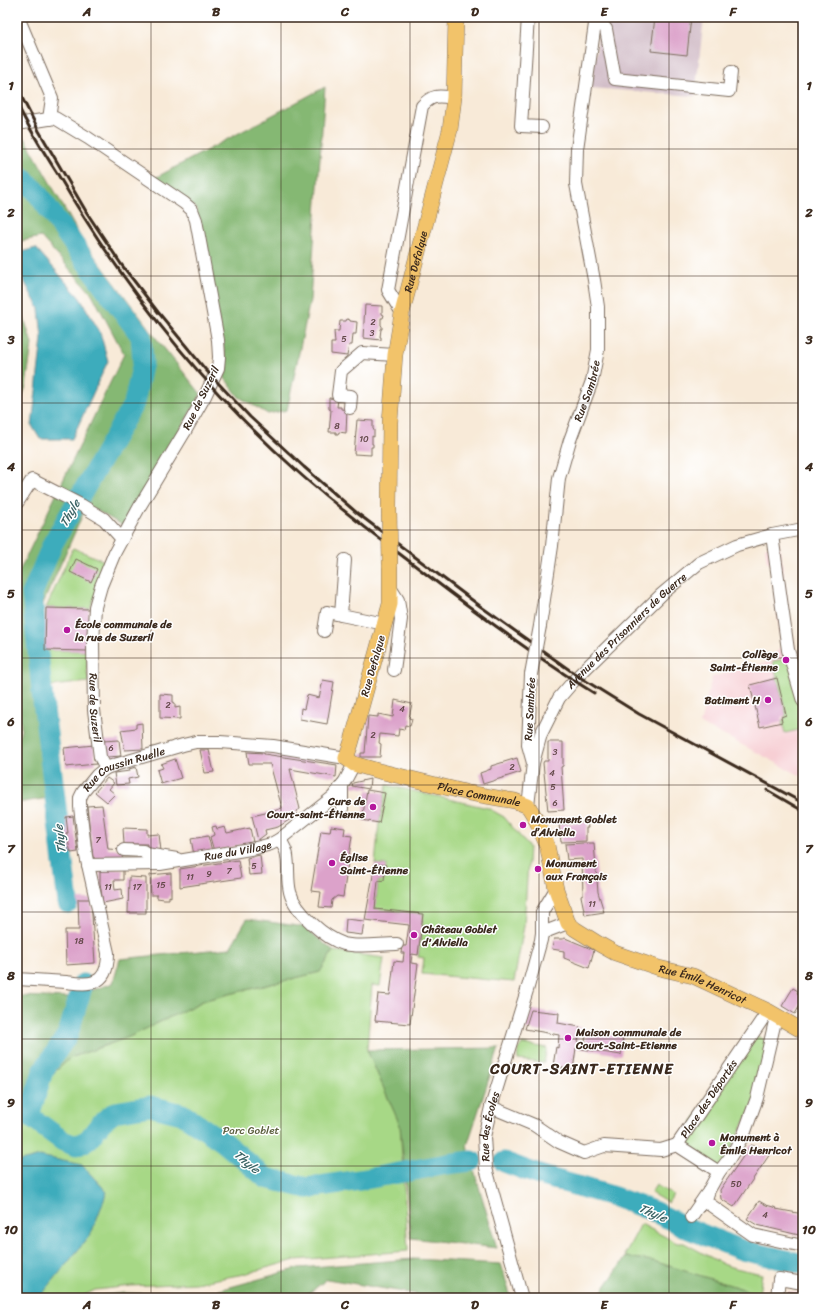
<svg xmlns="http://www.w3.org/2000/svg" width="820" height="1315" font-family="Sriracha,sans-serif">
<style>
.built{fill:#f7cfd4}
.industrial{fill:#d2bdc8}
.green{fill:#a7d886;stroke:#718152}
.forest{fill:#85b873;stroke:#607148}
.water{fill:#3eacbc;stroke:#3c6b6d}
.lines{fill:none;stroke-linecap:round;stroke-linejoin:round}
.stream{stroke:#3eacbc;stroke-width:3.5}
.river{stroke:#3eacbc;stroke-width:21}
.building{fill:#dca2ca}
.minor-casing{stroke:#7d6d5f;stroke-width:14}
.major-casing{stroke:#7d6d5f;stroke-width:16}
.minor{stroke:#fff;stroke-width:12}
.major{stroke:#f2c36a;stroke-width:15}
.rail{stroke:#3b2a1e;stroke-width:3}
.minor-bridge-casing{stroke:#7d6d5f;stroke-width:14;stroke-linecap:butt}
.major-bridge-casing{stroke:#7d6d5f;stroke-width:16;stroke-linecap:butt}
.minor-bridge{stroke:#fff;stroke-width:12}
.major-bridge{stroke:#f2c36a;stroke-width:15}
.grid{fill:none;stroke:#3b2a1e;stroke-width:1;stroke-opacity:0.55}
.poi-dot{fill:#b5179e;stroke:#fff;stroke-width:1.5}
.labels{text-anchor:middle;dominant-baseline:central;stroke-width:3;stroke-linejoin:round;paint-order:stroke}
.number-label{font-size:9px;fill:#634849}
.street-label{font-size:11px;fill:#3b2a1e;stroke:#fff}
.poi-label{font-size:11px;font-weight:bold;fill:#3b2a1e;stroke:#fff;text-anchor:start}
.park-label{font-size:11px;fill:#5b5e3d;stroke:#fff}
.water-label{font-size:12px;font-style:italic;fill:#3c6465;stroke:#fff}
.district-label{font-size:15px;font-weight:bold;letter-spacing:1px;fill:#3b2a1e;stroke:#fff}
.neatline{fill:none;stroke:#3b2a1e;stroke-width:1.5}
.grid-label{font-size:13px;text-anchor:middle;font-weight:bold;fill:#3b2a1e}
</style>
<rect width="100%" height="100%" fill="#fff"/>
<filter id="ink" filterUnits="userSpaceOnUse"><feTurbulence type="fractalNoise" baseFrequency=".025" numOctaves="2"/><feDisplacementMap in="SourceGraphic" scale="8" xChannelSelector="R" yChannelSelector="G"/><feConvolveMatrix kernelMatrix="1 2 1 2 8 2 1 2 1" color-interpolation-filters="sRGB"/></filter>
<filter id="wash" filterUnits="userSpaceOnUse"><feTurbulence type="fractalNoise" baseFrequency=".012" numOctaves="4" result="noise"/><feDisplacementMap in="SourceGraphic" scale="16" xChannelSelector="R" yChannelSelector="G"/><feGaussianBlur stdDeviation="0.9" result="paint"/><feColorMatrix in="noise" values="0 0 0 0 0 0 0 0 0 0 0 0 0 0 0 0 0 1.4 0 .05"/><feComposite in="paint" operator="in"/></filter>
<g filter="url(#wash)">
<rect width="100%" height="100%" fill="#f8ead8"/>
<path class="built" d="M779,543L796,657L803,656V777L729,738L700,724L712,677L766,662L782,647L770,562H767L765,547Z"/>
<path class="industrial" d="M601,17H704L695,96L591,88Z"/>
<path class="green" d="M73,548L109,563L90,608L89,609L46,608Z
M45,650L87,651V671L89,682L50,686Z
M803,656V729L785,733L782,722L786,715L773,661Z
M387,785L488,808L504,817L529,847L524,926L514,982L422,974L424,958L418,957L423,914L375,909L378,881L384,880L386,865L375,864L379,823Z
M333,951L384,958L380,986L372,985L367,1050L400,1125L408,1251L295,1260L244,1274L196,1283L131,1286L95,1290L79,1298H17V1107L70,1058L129,1037L205,1000L320,972Z
M752,1034L770,1042L757,1098L719,1172L677,1145Z
M522,1044L547,1048L544,1063L518,1060C517,1054 518,1049 522,1044Z
M656,1185L673,1195L668,1203L651,1193Z
M641,1224L677,1243H684L723,1264L731,1267L762,1274L759,1294L653,1261L626,1257L625,1254Z"/>
<path class="forest" d="M325,87L310,300L287,410L268,414L239,397L224,377L228,369L196,208L155,178Z
M17,132L25,138L81,238L156,338L201,394L124,526L87,505L42,606L40,664L61,796L17,803V745L21,729L19,684L17,677V576L124,354L92,294L41,237L17,242Z
M17,295L32,344L26,386L17,412Z
M247,919L305,927L333,951L320,972L205,1000L129,1037L70,1058L17,1107V996L70,998L113,983L120,959L230,948Z
M499,1048L467,1146L497,1248L411,1238L400,1125L367,1050Z
M626,1257L653,1261L759,1294L758,1298H597Z
M413,1259L501,1264L511,1298H439L327,1279L303,1298H79L124,1293L198,1296L299,1268Z"/>
<path class="water" d="M36,248L80,298L100,332L108,361L72,439H40L32,426L42,338L39,309L17,268V253Z
M40,1156L82,1165L107,1192L91,1234L39,1298H17V1162Z"/>
<g class="lines">
<path class="stream" d="M17,1117L29,1116"/>
<path class="river" d="M17,173L35,190L89,266L141,336L143,362L134,403L53,543L32,594L43,701L68,903
M83,984L68,1034L43,1071L29,1116L63,1141L76,1146L88,1140L102,1122L115,1112L150,1106L182,1114L222,1141L266,1178L307,1188L366,1179L447,1164L472,1161
M504,1162L539,1175L612,1196L653,1211L689,1229L742,1250L803,1264"/>
</g>
<g id="blocks">
<path class="building" d="M655,17H691L687,55L651,51Z
M365,305L382,306V314L384,315L383,318H381V325L382,326V329H381L380,337H381V340L363,338Z
M347,319L350,320V321L357,322L356,334H353L352,345H349L347,356L331,354V343H335L334,331H339L340,321H346Z
M329,398L338,399L337,407H341V409L347,410L346,433L339,432L338,434H336V432H329L331,410L329,409Z
M357,420L373,421V429L374,430V437L372,436V444H373V447H371V455L354,454Z
M76,559L97,569L91,582L70,572Z
M46,608L89,609L87,651L45,650Z
M777,678L786,715L781,717L782,722L760,727L750,685Z
M323,680L334,682L327,724L300,719L301,708L304,709L307,695L319,698Z
M160,694L173,695V702L175,703V708L180,707V719L160,718Z
M395,700L412,704L409,718L412,719L410,726L405,725L404,730L399,729L398,736L380,734L379,743L381,744L380,757H361V753H365L368,716L378,717V714L393,717Z
M142,723L143,749L125,750L121,730L136,728V724Z
M119,740L121,756L107,757L104,755L102,741Z
M548,742H563V766L561,767L564,810L548,811L543,763L544,761H548Z
M94,745L96,764L66,767L64,748Z
M200,750H209L214,772L205,773Z
M247,752L264,753V754L337,765L336,777L290,769L300,809L296,811L297,814L292,815V818L286,822L278,827L265,830L266,834L258,840L252,816L274,811L282,808L270,764H249Z
M517,758L521,772L483,784L480,773L491,769V766Z
M175,759L181,778L161,784L157,770L163,768L161,764Z
M136,767L138,777L128,779L129,784L116,785L114,773L130,771L129,769Z
M107,778L114,783L109,789L115,794L107,802L95,792Z
M370,779L369,789L352,786L353,783Z
M367,790L385,793L379,823L362,820Z
M102,805L108,849L123,850L122,860L96,859L93,857L87,806Z
M73,816L78,852L71,853L66,833H68L66,817Z
M587,822L588,828H586V841L561,842L559,824Z
M216,826L217,829L225,827L227,833L250,828L253,842L214,851L210,837L214,835L212,827Z
M331,826L345,828L344,835L352,836L343,897L337,896L332,900L331,908L319,907L321,892L311,891L321,831L330,832Z
M123,828L147,829V835L159,834L161,851L147,849V844H124Z
M208,836L212,851L194,855L191,839Z
M583,843H594L598,892L604,912L585,915L581,896L583,895L582,859L567,860L565,844Z
M260,855L262,874L249,875L247,858Z
M238,860L241,878L180,887V869Z
M375,864L386,865L384,880L378,881L375,909L423,914L418,955L412,954L411,963L418,964L410,1024L375,1021L378,994L390,995L394,961L403,962L404,953H401L402,946H406L409,925L365,920Z
M100,868L123,870V880H114L115,890L122,889L123,899L103,903L100,883Z
M171,873V897L169,896V899H164L157,898V895H151L150,875Z
M129,877L146,878V913H128Z
M78,899H91L95,963L66,965L65,930H79Z
M346,919L364,921L362,935L345,933Z
M565,938L594,950L589,968L564,958V951L552,949L554,939H563Z
M793,988L798,991L797,993L803,996V1000L795,1014L782,1006Z
M531,1010L559,1013L558,1023L580,1027L578,1042L585,1043L586,1031L623,1036L621,1055L576,1048L573,1070L553,1066L556,1047L558,1048L559,1035L525,1029Z
M751,1145L772,1151L734,1207L721,1199L720,1190Z
M759,1201L766,1205L777,1208L776,1209L803,1214V1236L757,1225L747,1219Z
M787,1292L803,1293V1298H787Z"/>
</g>
</g>
<g filter="url(#ink)">
<use href="#blocks" fill-opacity="0" stroke="#7d6d5f" stroke-width="1"/>
<g class="lines">
<defs>
<g id="minor">
<path d="M18,17L52,98L49,119"/>
<path d="M528,17L521,126L542,127"/>
<path d="M596,17L606,29L615,79L729,91L731,72"/>
<path id="s1" d="M17,124L55,118L88,138L184,203L192,210L196,220L218,340L219,357L218,368L205,396L184,433L140,506L115,552L101,586L95,607L93,643L94,710L100,757L106,768"/>
<path d="M402,313L388,290L422,106C433,94 439,96 454,98"/>
<path d="M350,408L351,396L338,395L341,371L362,353L395,355"/>
<path d="M17,503L32,480L81,505L104,519L122,539"/>
<path d="M772,535L788,650L803,701"/>
<path d="M345,560L341,615L385,624"/>
<path d="M391,589L398,600L401,619L394,670"/>
<path id="s2" d="M540,626L552,546L559,478L570,440L592,381L598,350V307L594,280L576,184L577,149L596,17"/>
<path d="M324,631L327,612L341,615"/>
<path d="M531,674L528,745L533,763"/>
<path d="M342,785V809"/>
<path id="s3" d="M528,806L533,763L541,734L559,698L578,676L662,594L699,563L737,545L772,535L803,529"/>
<path d="M280,839C282,844 287,850 287,856C289,868 287,880 290,892C295,912 325,938 344,944C359,948 381,944 397,944"/>
<path d="M124,850L143,851L146,854L177,859"/>
<path id="s4" d="M88,865L160,864L256,848L271,844L280,839L333,797L345,781L354,764"/>
<path d="M542,933L568,923"/>
<path id="s5" d="M17,979C34,980 50,981 66,982C75,983 86,985 94,982C106,978 108,964 108,953L86,856L80,807V798L83,792L97,775L106,768L118,764L183,745L196,742H220L273,746L346,758"/>
<path d="M776,1017L757,1098L744,1134L729,1159L719,1172L709,1190L706,1199L709,1204L753,1235L803,1246"/>
<path d="M491,1107L534,1125L559,1142L584,1153L604,1146L661,1150L677,1145"/>
<path id="s6" d="M677,1145L768,1011"/>
<path d="M677,1145L719,1172"/>
<path d="M691,1217L706,1195"/>
<path d="M777,1297L779,1279L803,1283"/>
<path id="s7" d="M522,1298L486,1168L484,1137L491,1107L528,987L541,940L542,933V912L556,889"/>
</g>
<g id="major">
<path id="s8" d="M389,508L390,422L395,355L402,313L450,130L454,98L456,17"/>
<path id="s9" d="M390,565V604L351,744L346,758L354,764L375,770L469,793L515,801L528,806L536,819L547,845L556,889L568,923L575,929L599,944L615,953L659,968L693,976L768,1011L803,1031"/>
</g>
</defs>
<use href="#minor" class="minor-casing"/>
<use href="#major" class="major-casing"/>
<use href="#minor" class="minor"/>
<use href="#major" class="major"/>
<path class="rail" d="M17,88L39,131L87,213L121,264L158,312L205,369L250,417L304,467L357,513L480,606L578,676L639,714L803,803
M17,104C29,128 43,151 57,173C122,284 202,387 298,472C339,509 383,541 426,574C481,616 536,657 594,693
M767,790L803,811"/>
<defs>
<path id="minor-bridge" d="M531,674L540,626"/>
<path id="major-bridge" d="M389,508L390,565"/>
</defs>
<use href="#minor-bridge" class="minor-bridge-casing"/>
<use href="#major-bridge" class="major-bridge-casing"/>
<use href="#minor-bridge" class="minor-bridge"/>
<use href="#major-bridge" class="major-bridge"/>
</g>
</g>
<path class="grid" d="M151,17V1298M281,17V1298M410,17V1298M539,17V1298M669,17V1298M17,149H803M17,276H803M17,403H803M17,530H803M17,658H803M17,785H803M17,912H803M17,1039H803M17,1166H803"/>
<g class="poi-dot">
<circle cx="67" cy="630" r="4"/>
<circle cx="786" cy="660" r="4"/>
<circle cx="768" cy="700" r="4"/>
<circle cx="373" cy="807" r="4"/>
<circle cx="523" cy="825" r="4"/>
<circle cx="332" cy="863" r="4"/>
<circle cx="538" cy="869" r="4"/>
<circle cx="414" cy="935" r="4"/>
<circle cx="568" cy="1038" r="4"/>
<circle cx="712" cy="1143" r="4"/>
</g>
<g class="labels">
<g class="number-label">
<text x="373" y="322">2</text>
<text x="372" y="333">3</text>
<text x="344" y="339">5</text>
<text x="337" y="426">8</text>
<text x="364" y="439">10</text>
<text x="168" y="705">2</text>
<text x="402" y="709">4</text>
<text x="373" y="735">2</text>
<text x="111" y="748">6</text>
<text x="555" y="752">3</text>
<text x="512" y="767">2</text>
<text x="552" y="773">4</text>
<text x="553" y="787">5</text>
<text x="555" y="803">6</text>
<text x="98" y="840">7</text>
<text x="254" y="866">5</text>
<text x="229" y="871">7</text>
<text x="209" y="874">9</text>
<text x="190" y="877">11</text>
<text x="161" y="885">15</text>
<text x="108" y="887">11</text>
<text x="137" y="887">17</text>
<text x="592" y="904">11</text>
<text x="79" y="941">18</text>
<text x="736" y="1184">5D</text>
<text x="765" y="1215">4</text>
</g>
<g class="street-label">
<text stroke="none"><textPath href="#s8" startOffset="249">Rue Defalque</textPath></text>
<text stroke="none"><textPath href="#s2" startOffset="241">Rue Sambrée</textPath></text>
<text transform="translate(201 398) rotate(-64)">Rue de Suzeril</text>
<text stroke="none"><textPath href="#s3" startOffset="209">Avenue des Prisonniers de Guerre</textPath></text>
<text transform="translate(373 666) rotate(-74)">Rue Defalque</text>
<text stroke="none"><textPath href="#s1" startOffset="735">Rue de Suzeril</textPath></text>
<text transform="translate(530 709) rotate(-87)">Rue Sambrée</text>
<text stroke="none"><textPath href="#s5" startOffset="325">Rue Coussin Ruelle</textPath></text>
<text stroke="none"><textPath href="#s9" startOffset="338">Place Communale</textPath></text>
<text stroke="none"><textPath href="#s4" startOffset="151">Rue du Village</textPath></text>
<text stroke="none"><textPath href="#s9" startOffset="662">Rue Émile Henricot</textPath></text>
<text stroke="none"><textPath href="#s6" startOffset="56">Place des Déportés</textPath></text>
<text stroke="none"><textPath href="#s7" startOffset="177">Rue des Écoles</textPath></text>
</g>
<g class="poi-label">
<text x="75" y="624">École communale de<tspan x="75" dy="13">la rue de Suzeril</tspan></text>
<text x="778" y="654" text-anchor="end">Collège<tspan x="778" dy="13">Saint-Étienne</tspan></text>
<text x="760" y="700" text-anchor="end">Batiment H</text>
<text x="365" y="801" text-anchor="end">Cure de<tspan x="365" dy="13">Court-saint-Étienne</tspan></text>
<text x="531" y="819">Monument Goblet<tspan x="531" dy="13">d’Alviella</tspan></text>
<text x="340" y="857">Église<tspan x="340" dy="13">Saint-Étienne</tspan></text>
<text x="546" y="863">Monument<tspan x="546" dy="13">aux Français</tspan></text>
<text x="422" y="929">Château Goblet<tspan x="422" dy="13">d'Alviella</tspan></text>
<text x="576" y="1032">Maison communale de<tspan x="576" dy="13">Court-Saint-Etienne</tspan></text>
<text x="720" y="1137">Monument à<tspan x="720" dy="13">Émile Henricot</tspan></text>
</g>
<g class="park-label">
<text x="251" y="1130">Parc Goblet</text>
</g>
<g class="water-label">
<text transform="translate(70 513) rotate(-60)">Thyle</text>
<text transform="translate(60 839) rotate(-97)">Thyle</text>
<text transform="translate(247 1162) rotate(40)">Thyle</text>
<text transform="translate(653 1213) rotate(23)">Thyle</text>
</g>
<g class="district-label">
<text x="582" y="1069">COURT-SAINT-ETIENNE</text>
</g>
</g>
<rect width="820" height="1315" fill="none" stroke="#fff" stroke-width="44"/>
<rect x="22" y="22" width="776" height="1271" class="neatline"/>
<g class="grid-label">
<text x="87" y="16">A</text>
<text x="216" y="16">B</text>
<text x="345" y="16">C</text>
<text x="475" y="16">D</text>
<text x="604" y="16">E</text>
<text x="733" y="16">F</text>
<text x="11" y="90">1</text>
<text x="809" y="90">1</text>
<text x="11" y="217">2</text>
<text x="809" y="217">2</text>
<text x="11" y="344">3</text>
<text x="809" y="344">3</text>
<text x="11" y="471">4</text>
<text x="809" y="471">4</text>
<text x="11" y="598">5</text>
<text x="809" y="598">5</text>
<text x="11" y="726">6</text>
<text x="809" y="726">6</text>
<text x="11" y="853">7</text>
<text x="809" y="853">7</text>
<text x="11" y="980">8</text>
<text x="809" y="980">8</text>
<text x="11" y="1107">9</text>
<text x="809" y="1107">9</text>
<text x="11" y="1234">10</text>
<text x="809" y="1234">10</text>
<text x="87" y="1309">A</text>
<text x="216" y="1309">B</text>
<text x="345" y="1309">C</text>
<text x="475" y="1309">D</text>
<text x="604" y="1309">E</text>
<text x="733" y="1309">F</text>
</g>
</svg>
